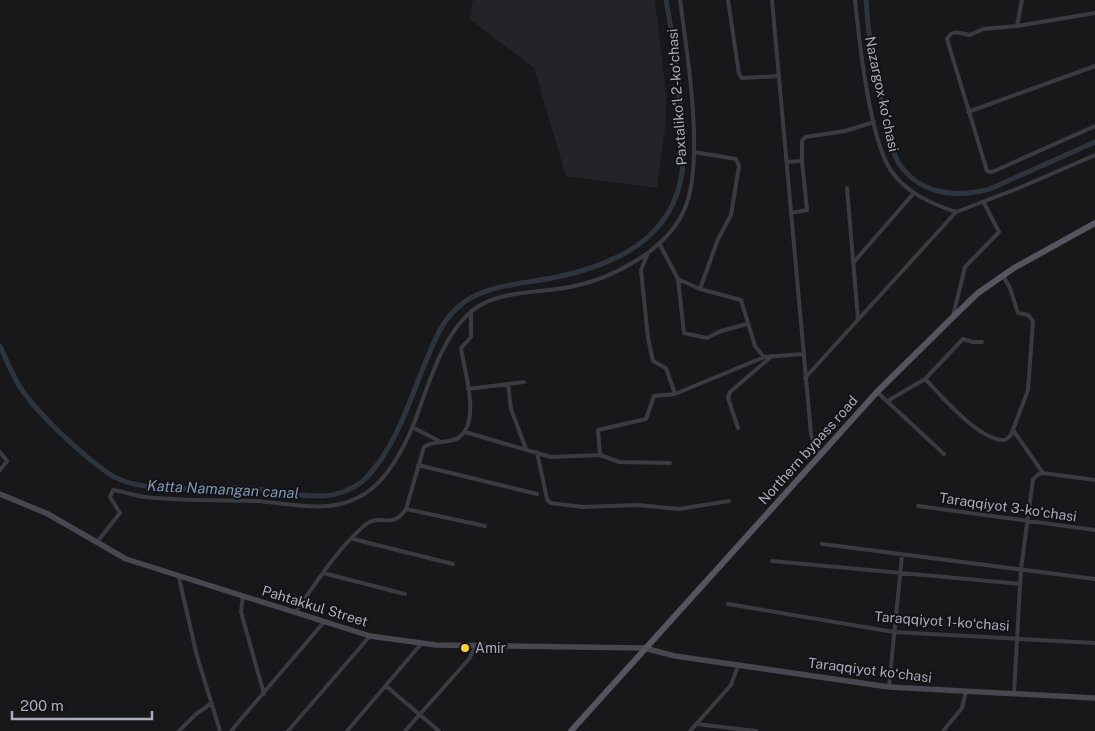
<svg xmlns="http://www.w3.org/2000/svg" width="1095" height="731" font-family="'Public Sans',sans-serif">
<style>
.built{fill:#242327}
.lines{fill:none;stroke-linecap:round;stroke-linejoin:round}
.canal{stroke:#2d343e;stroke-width:5}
.street{stroke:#3a3a41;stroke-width:4}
.secondary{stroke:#46474f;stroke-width:5.5}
.primary{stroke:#54555e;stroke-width:6}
.poi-dot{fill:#fad22f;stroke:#131215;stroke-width:2}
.labels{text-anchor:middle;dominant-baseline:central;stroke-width:4;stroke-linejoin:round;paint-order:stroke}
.street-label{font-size:14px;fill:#a9acba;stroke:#131215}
.poi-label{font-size:14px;fill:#a9acba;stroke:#131215;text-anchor:start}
.water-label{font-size:15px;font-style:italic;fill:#7f94b6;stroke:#131215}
</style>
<rect width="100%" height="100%" fill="#18171a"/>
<path class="built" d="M473,0H655L666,93V121L657,188L566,176L534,68L470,19Z"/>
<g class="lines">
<path class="canal" d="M866,0C868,35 874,69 882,102C887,121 889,145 898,162C919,195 956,198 990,189L1095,142
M0,346C7,361 13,377 22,390C40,416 82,455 108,473C141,496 203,486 242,488C269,489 296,497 323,496C339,495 357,488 367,477C397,445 410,399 426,361C434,342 441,323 456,309C480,285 520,284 552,278C612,266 672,241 682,173C684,157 682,140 681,124C679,82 674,41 666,0"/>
<path class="street" d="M728,0L739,74L742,78L779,76
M772,0L811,434L813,442L823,454
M855,0C859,40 870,142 892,172C907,193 932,204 956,212L1019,188L1095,155
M1022,0L1017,26L1095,13
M1017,26L983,29L970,35C961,34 953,28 947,39L987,171L992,172L1095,126
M968,112L1095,66
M694,152L736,159L739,166L731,215L718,239L700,289
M787,162L802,161V141L805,137L845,131L874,122
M847,188L858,319
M791,213L807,210L802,161
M659,243L678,279L700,289L741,300L755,346L764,357
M648,253L641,270L648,338L653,361L666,368L675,394
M853,263L914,193
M678,279L684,333L707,338L721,331L747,324
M953,316L965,267L999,232L984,203
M805,378L956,212
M925,379C943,397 979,441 1005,440L1011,435L1028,390L1033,321L1028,315L1018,313L1010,288L1003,276
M508,384L511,409L526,449
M468,389L524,382
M877,392L944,454
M889,400L925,379L963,339L973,342H982
M412,427L441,442
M738,428L728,398L730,392L772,356
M1013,430L1043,473
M465,432L551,457L600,455L619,462L670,463
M0,452L7,461L0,470
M537,452L547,499L550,503L583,507L638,505L679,509L729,501
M600,455L598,430L646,419L654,396L675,394L764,357L803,354
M418,465L537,494
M918,506L1095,530
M406,509L485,526
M353,539L453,564
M97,542L120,513L110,497L113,490C124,491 134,496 145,497C182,501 219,500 256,501C289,503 326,514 357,498C384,486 402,452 413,426C427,390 441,336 472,311C496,290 540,293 570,287C612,279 668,250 685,208C705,160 687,53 680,0
M822,544L1095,579
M772,561L1020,584
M323,573L405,594
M179,578L197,656L220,731
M243,596L241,612L264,694
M728,604L894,632L1095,643
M295,613C316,583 337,549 365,525C380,512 392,531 406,509L424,447C434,440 448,444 458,438C482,422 464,371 461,348L471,337V311
M386,686L439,731
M889,687L902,555
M1014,694L1021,569L1033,479L1039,474L1043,473L1095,480
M696,724L756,731
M179,731L196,714L212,703
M231,731L324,622
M288,731L370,636
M347,731L421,644
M405,731L469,659L476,646
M690,731L731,685L738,666
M943,731L962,708L966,691"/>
<path class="secondary" d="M0,494L48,514L126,559L370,636L436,645L644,648L675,656L889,687L1095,698"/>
<path class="primary" d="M571,731L877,392L953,317L978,293L1014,268L1095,223"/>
</g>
<circle class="poi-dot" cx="465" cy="648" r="5"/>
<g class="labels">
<g class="street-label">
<text transform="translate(882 94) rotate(78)">Nazargox koʻchasi</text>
<text transform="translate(677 97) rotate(-94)">Paxtalikoʻl 2-koʻchasi</text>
<text transform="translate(808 450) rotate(-48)">Northern bypass road</text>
<text transform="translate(1008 507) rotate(8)">Taraqqiyot 3-koʻchasi</text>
<text transform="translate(315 606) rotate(17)">Pahtakkul Street</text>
<text transform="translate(942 621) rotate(4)">Taraqqiyot 1-koʻchasi</text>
<text transform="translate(870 670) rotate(7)">Taraqqiyot koʻchasi</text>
</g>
<g class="poi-label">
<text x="475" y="648">Amir</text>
</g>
<g class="water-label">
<text transform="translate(223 489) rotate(3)">Katta Namangan canal</text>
</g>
</g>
<path d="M12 711v8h140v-8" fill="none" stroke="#a9acba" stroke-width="2.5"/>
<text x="20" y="711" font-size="15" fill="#a9acba" stroke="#131215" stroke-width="4" paint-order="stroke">200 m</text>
</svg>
